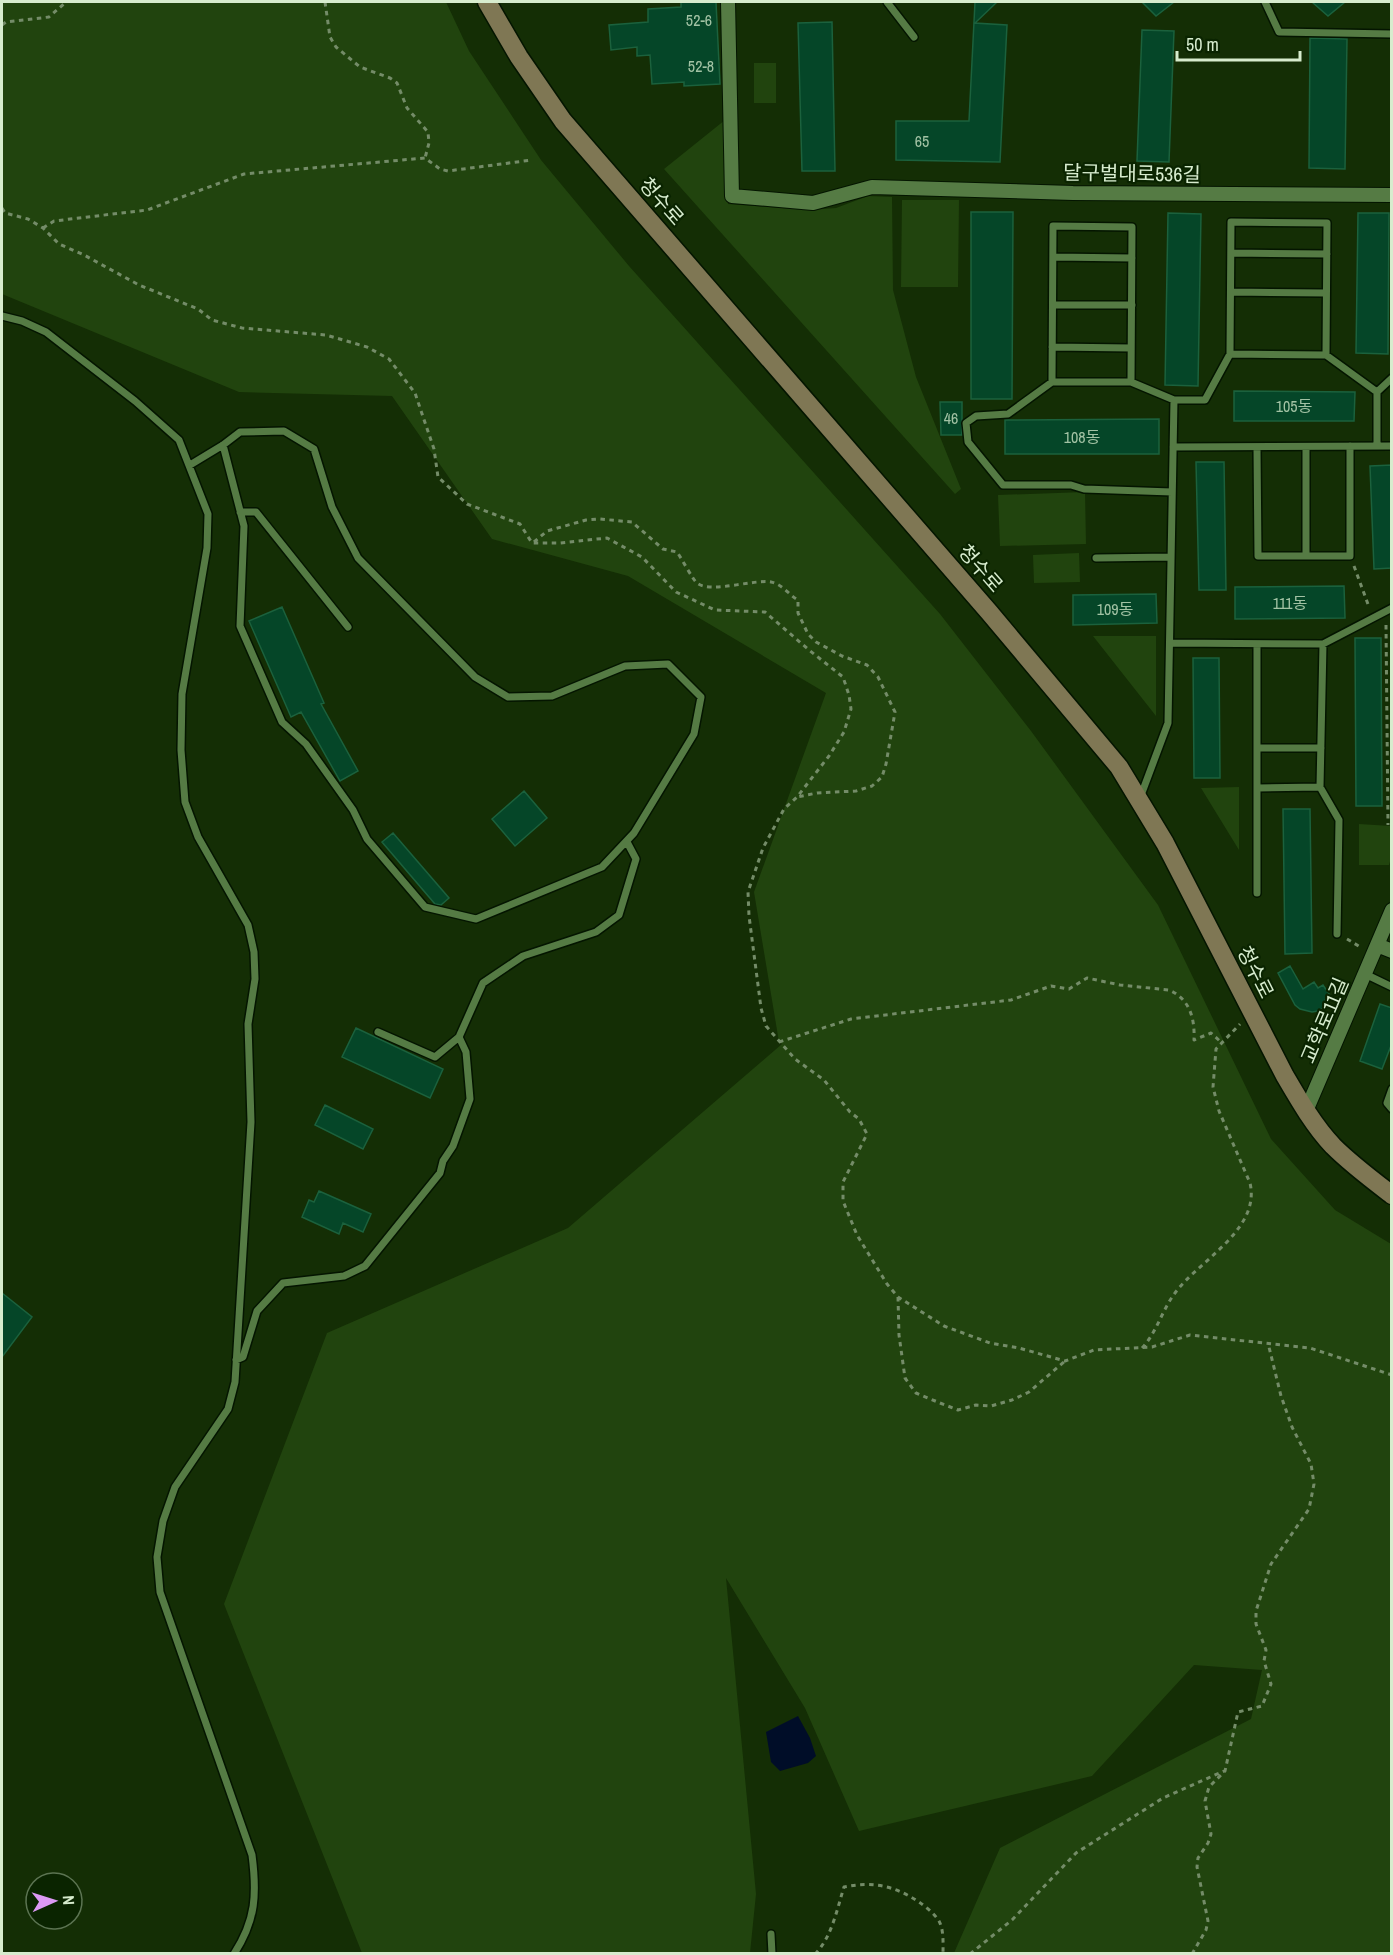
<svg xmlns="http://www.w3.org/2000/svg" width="1393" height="1955" font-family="'Archivo Narrow','Noto Sans KR',sans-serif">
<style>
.green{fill:#21440e}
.water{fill:#000d28}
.building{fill:#054628;stroke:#1b613d;stroke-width:1.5}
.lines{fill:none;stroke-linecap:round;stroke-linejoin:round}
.lane-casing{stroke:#041500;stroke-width:10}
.street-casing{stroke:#041500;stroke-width:16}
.secondary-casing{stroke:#041500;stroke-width:21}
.path{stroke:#748c68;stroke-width:3;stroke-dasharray:4.5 4.5;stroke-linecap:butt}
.lane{stroke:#557b44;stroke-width:7}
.street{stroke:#557b44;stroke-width:14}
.secondary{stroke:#7f7754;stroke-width:18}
.labels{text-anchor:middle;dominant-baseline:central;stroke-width:4.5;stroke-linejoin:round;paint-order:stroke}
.number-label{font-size:16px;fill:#a2c2a4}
.street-label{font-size:20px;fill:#d7ecce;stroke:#0a2400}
</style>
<rect width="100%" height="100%" fill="#142e05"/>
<path class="green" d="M2,2H446L469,51L541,160L629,266L940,614L1031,731L1158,905L1271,1139L1335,1210L1391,1244V1953H954L1000,1848L1251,1719L1262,1670L1194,1665L1092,1776L859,1831L805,1708L726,1578L756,1894L750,1953H362L224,1604L327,1333L568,1228L782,1044L779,1042L754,892L826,693L628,576L492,539L392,396L239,392L2,294Z
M754,63H776V103H754Z
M725,120L728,204L809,210L836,208L868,196L892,197L893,290L916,377L961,489L955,494L664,169Z
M902,200H959L958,287H901Z
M1085,492L1086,544L1000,546L998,495Z
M1079,553L1080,582L1034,583L1033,555Z
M1093,636H1156V716Z
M1239,787V850L1201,788Z
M1359,824L1391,826V858L1389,865H1359Z"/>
<path class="water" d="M798,1716L810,1738L816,1756L808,1763L780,1771L771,1762L766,1732Z"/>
<path class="building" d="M681,2H716L720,84L684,86V82L652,84L650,55L637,56V47L611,50L609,25L648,22V9L681,7Z
M975,2H997L975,23L1007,25L1000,162L896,160V121H969Z
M1142,2H1174L1156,16Z
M1312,2H1345L1328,16Z
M832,22L835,171H802L798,23Z
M1142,30L1174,31L1169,162L1137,161Z
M1310,38L1347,39L1345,169L1309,168Z
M971,212H1013L1012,399H971Z
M1168,213L1201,214L1198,386L1165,385Z
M1358,213H1389L1388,354L1356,353Z
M1234,391L1355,392L1354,421H1234Z
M940,402H962V435H941Z
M1159,419V454H1005V420Z
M1196,462H1224L1226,590H1199Z
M1392,465V568L1374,569L1370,466Z
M1344,586L1345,618L1235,619V587Z
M1156,594L1157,623L1073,625V595Z
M282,607L324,703L321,704L358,771L340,781L301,712L291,717L249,621Z
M1355,638H1381L1382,806H1356Z
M1193,658H1219L1220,778H1194Z
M524,791L547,818L515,846L492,819Z
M1283,809H1310L1312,953L1285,954Z
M393,833L449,898L441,905L435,904L382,842Z
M1290,966L1303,989L1314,982L1318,988L1323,985L1331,997L1325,1000L1328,1004L1318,1011L1312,1012L1300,1009L1295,1005L1278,973Z
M1380,1004L1392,1008V1043L1382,1069L1360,1061Z
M356,1028L443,1069L430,1098L342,1057Z
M325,1105L373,1129L363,1149L315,1125Z
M319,1191L371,1214L363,1232L343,1223L339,1234L302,1217L309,1200L314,1202Z
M2,1293L32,1317L2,1357Z"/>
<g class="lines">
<defs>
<path id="lane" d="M887,2L914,37
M1265,2L1279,32L1392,34
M1231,253L1327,254
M1053,257L1132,258
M1231,292L1326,293
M1053,305H1132
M2,316L22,321L46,332L135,401L179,440L208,514L207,548L182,694L181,750L185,802L198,837L248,925L254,952L255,979L248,1024L251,1122L235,1382L228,1409L175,1487L163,1521L157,1557L160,1592L252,1855C257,1894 256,1920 234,1954
M1052,347L1131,348
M1230,354L1326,355L1377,392V446
M1052,382L1008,414L976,416L966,423L968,442L1003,485H1071L1084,489L1172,492
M1131,382L1132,227L1053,226L1052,382H1131L1174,400L1168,723L1140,798
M1377,392L1392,378
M1174,400H1205L1230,354L1231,222L1327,223L1326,355
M1173,447L1392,446
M1257,447L1258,556H1350V446
M1306,447V556
M190,465L223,445L240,432L284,431L314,449L332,507L358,558L475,677L508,697L552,696L625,666L668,664L701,697L694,734L634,833L602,867L476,919L425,907L367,839L353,810L306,744L282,722L240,626L244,526L223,445
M240,512H256L348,627
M1096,558L1171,557
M1170,643L1323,644L1392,608
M1257,644V893
M1323,644L1320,787L1339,820L1337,934
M1258,748H1321
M1258,788L1320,787
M1365,974L1392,987
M378,1032L435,1057L459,1037L483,983L523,956L596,932L619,915L636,859L627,842
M1392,1089L1387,1103L1392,1109
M236,1360L243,1357L257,1311L283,1283L344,1276L365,1266L440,1173L443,1161L453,1146L470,1099L466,1052L459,1037
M771,1934L772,1954"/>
<path id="street" d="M728,2L732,196L813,203L872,187L1073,193L1392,195
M1377,945L1392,951
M1306,1111L1392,910"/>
<path id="secondary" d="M487,2L519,57L563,121L989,612L1119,767L1165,843L1285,1076C1299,1100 1314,1126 1333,1146C1351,1164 1371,1179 1392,1195"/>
</defs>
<use href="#lane" class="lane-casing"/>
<use href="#street" class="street-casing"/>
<use href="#secondary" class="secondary-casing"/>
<path class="path" d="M325,2L330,37L336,47L360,67L390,78L397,83L407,108L428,132L429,143L425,158
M2,25L6,22L49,17L66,2
M2,208L5,213L28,219L43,228L59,244L84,255L139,285L198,309L212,320L242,328L326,335L367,347L389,359L415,393L434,449L438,477L467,504L520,524L532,543H560L607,538L642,557L676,592L715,610L765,612L809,650L843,677L849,695L851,709L844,732L829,756L797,797L784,809L763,848L748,892L749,916L761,1008L766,1026L795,1059L824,1080L850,1112L859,1119L867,1134L843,1182V1201L857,1235L887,1284L898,1297L944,1326L990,1343L1019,1348L1065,1361L1094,1350L1152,1347L1190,1335L1310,1348L1392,1375
M43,228L54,221L147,210L244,174L425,158L440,169L448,171L532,160
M534,542L547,531L586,520L600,519L632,522L663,549L677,552C682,559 693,580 697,583C710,594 753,579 771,582C782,584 789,595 798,600V613L808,634L816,642L842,656L867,665L878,677L895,712L886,764L882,777L872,786L856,791L817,793L797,797
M1354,566L1369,607
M1386,625L1388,825
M1347,939L1362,948
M779,1042L851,1019L1011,1000L1051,986L1069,989L1087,978L1120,985L1169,990C1190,999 1195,1019 1194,1040L1211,1033L1222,1043
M898,1297L899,1335L905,1378L916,1393L940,1403L958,1410L976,1405L991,1406L1012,1400L1029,1392L1065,1361
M1142,1348C1157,1332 1162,1310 1175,1293C1198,1261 1261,1230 1250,1183L1219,1111L1213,1087L1216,1049L1240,1024
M815,1954C832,1937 837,1909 844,1887C873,1881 895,1886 919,1902C926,1907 934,1913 939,1921C944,1930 943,1944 943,1954
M970,1954L1012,1920L1076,1853L1163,1798L1224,1771
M1192,1954L1206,1930L1208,1921L1197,1867L1198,1858L1208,1843L1211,1834L1205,1801L1209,1787L1225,1771L1238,1712L1262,1706L1271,1684L1264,1661L1266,1650L1256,1624V1611L1271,1564L1309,1509L1314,1484L1311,1464L1292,1427L1281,1396L1268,1343"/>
<use href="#lane" class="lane"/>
<use href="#street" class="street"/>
<use href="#secondary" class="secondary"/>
</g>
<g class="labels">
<g class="number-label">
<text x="699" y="20">52-6</text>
<text x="701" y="66">52-8</text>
<text x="922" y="141">65</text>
<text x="1294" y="406">105동</text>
<text x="951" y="418">46</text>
<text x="1082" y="437">108동</text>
<text x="1290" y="603">111동</text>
<text x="1115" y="609">109동</text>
</g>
<g class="street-label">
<text transform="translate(1132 173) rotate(1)">달구벌대로536길</text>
<text transform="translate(662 201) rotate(49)">청수로</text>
<text transform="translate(981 568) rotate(49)">청수로</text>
<text transform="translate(1256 972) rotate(63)">청수로</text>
<text transform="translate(1324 1020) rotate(-67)">교학로11길</text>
</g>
</g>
<rect width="1393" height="1955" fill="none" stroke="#d7ecce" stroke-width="6"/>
<g transform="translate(54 1901) rotate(87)"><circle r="28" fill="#0a2400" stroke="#5c7452" stroke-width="1.5"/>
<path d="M0-4.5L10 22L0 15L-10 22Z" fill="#dc99f4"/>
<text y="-9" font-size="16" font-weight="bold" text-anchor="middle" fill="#d7ecce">N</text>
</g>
<path d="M1177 51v9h123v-9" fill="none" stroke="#d7ecce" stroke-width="3"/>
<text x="1186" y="51" font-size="18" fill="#d7ecce" stroke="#0a2400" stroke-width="4.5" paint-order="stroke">50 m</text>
</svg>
